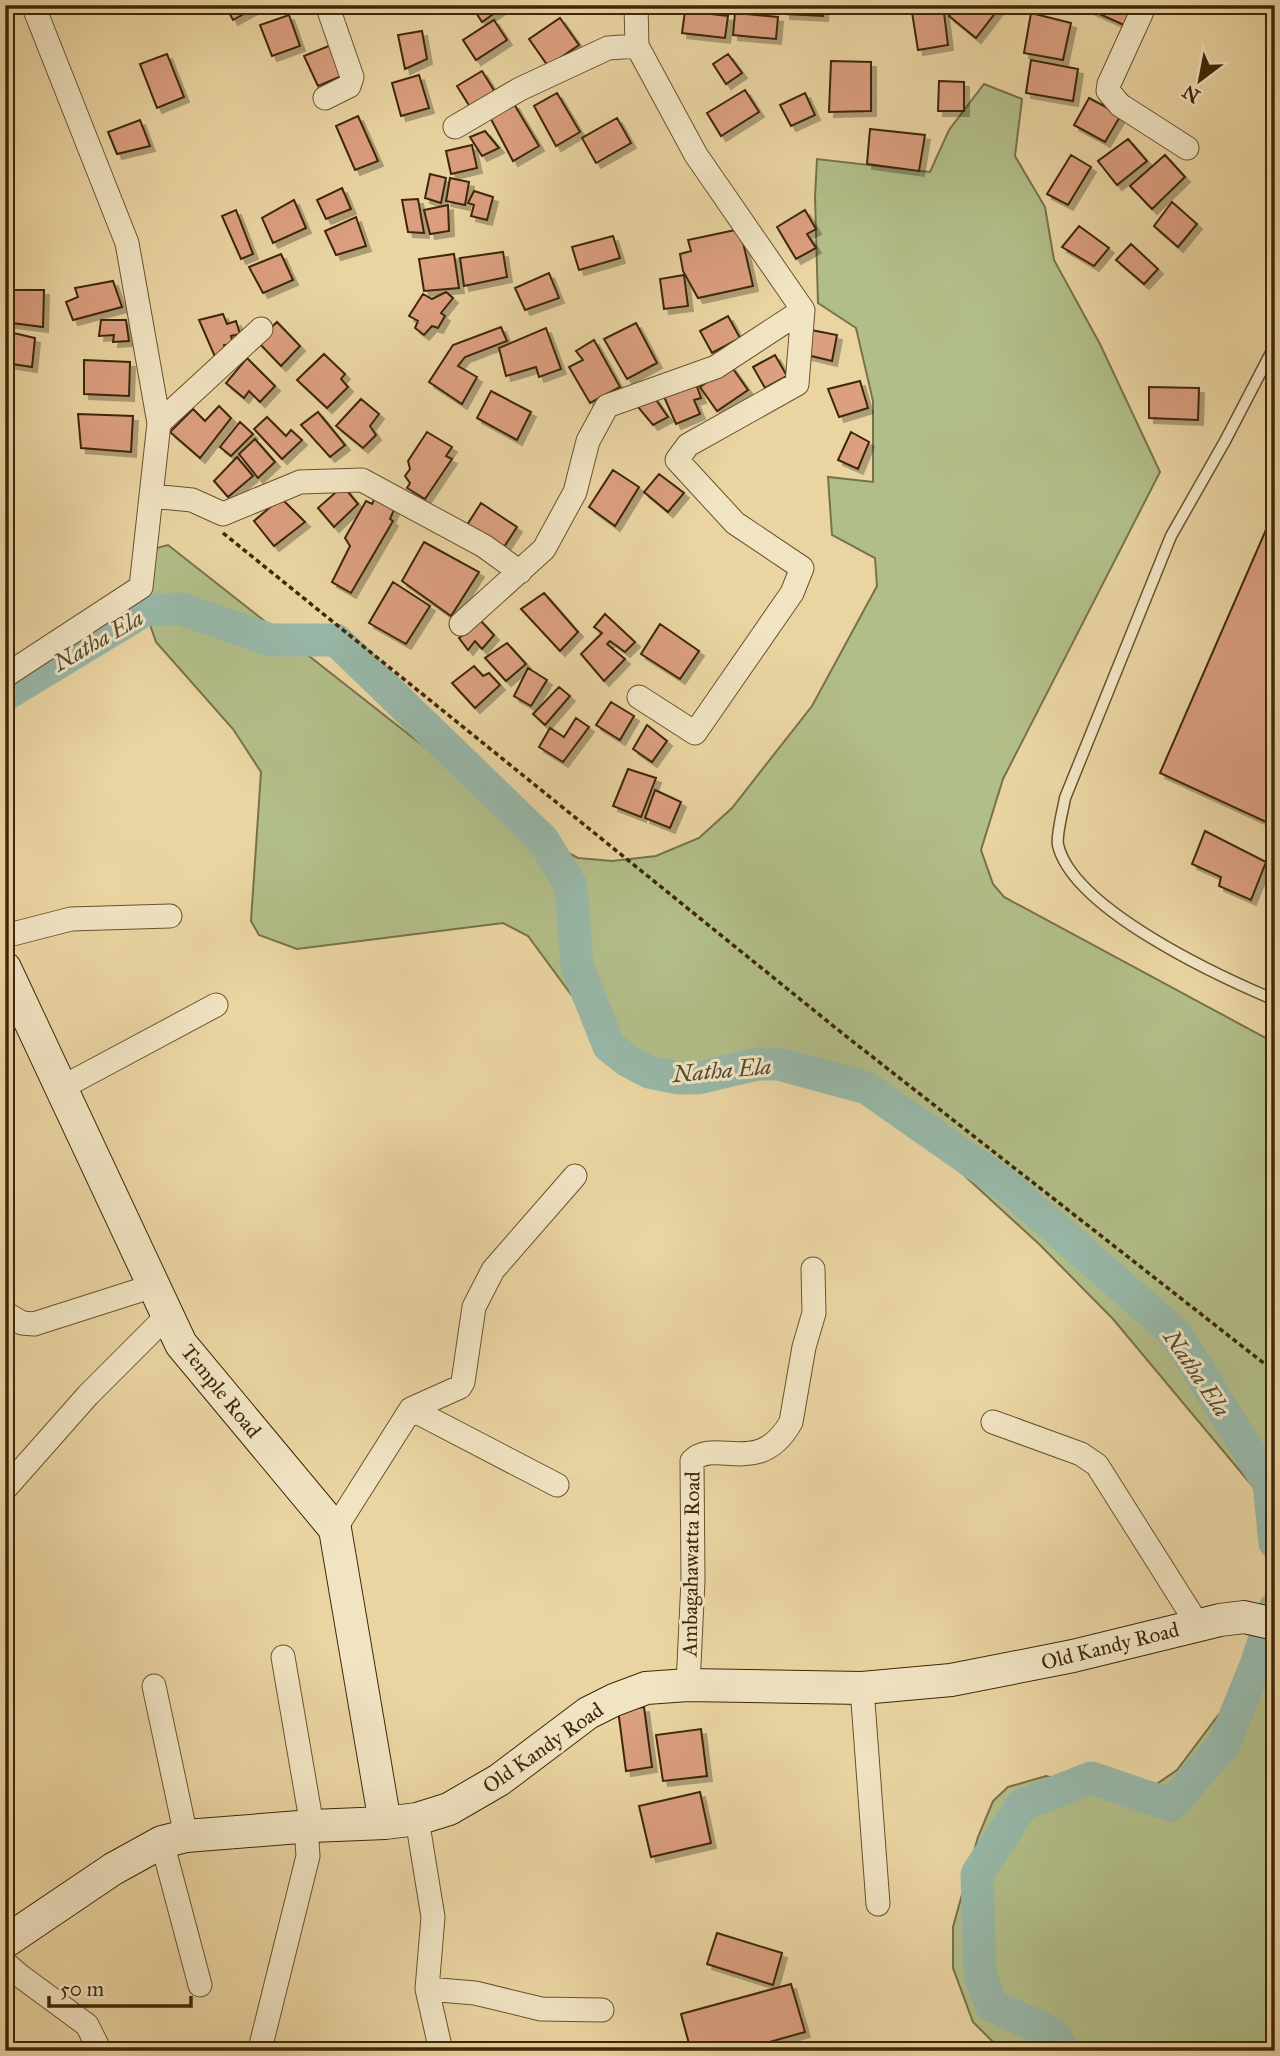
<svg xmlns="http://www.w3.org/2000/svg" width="1280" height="2056" font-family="'IM FELL Great Primer',serif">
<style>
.green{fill:#b2be89;stroke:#787248;stroke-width:2}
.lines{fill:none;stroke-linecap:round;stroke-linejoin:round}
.river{stroke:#98b8a9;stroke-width:33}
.building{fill:#dc9f80;stroke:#3e2708;stroke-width:2;filter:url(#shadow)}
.lane-casing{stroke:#69522e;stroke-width:13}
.street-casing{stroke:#69522e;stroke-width:25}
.secondary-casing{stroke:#3e2708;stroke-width:34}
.path{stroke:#3e2708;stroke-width:3.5;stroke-dasharray:5 3.5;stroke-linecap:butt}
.lane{stroke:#f1e4c3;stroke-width:10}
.street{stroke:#f1e4c3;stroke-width:23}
.secondary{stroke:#f1e4c3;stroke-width:32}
.labels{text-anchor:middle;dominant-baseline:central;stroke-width:6;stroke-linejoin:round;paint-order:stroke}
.street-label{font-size:21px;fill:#3e2708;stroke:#f1e4c3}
.water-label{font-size:23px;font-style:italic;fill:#544b30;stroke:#f1e4c3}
</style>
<defs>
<filter id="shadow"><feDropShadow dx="5" dy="5" stdDeviation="0" flood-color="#0004"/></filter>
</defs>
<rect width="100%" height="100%" fill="#ead5a2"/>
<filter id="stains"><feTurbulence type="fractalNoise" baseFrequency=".00286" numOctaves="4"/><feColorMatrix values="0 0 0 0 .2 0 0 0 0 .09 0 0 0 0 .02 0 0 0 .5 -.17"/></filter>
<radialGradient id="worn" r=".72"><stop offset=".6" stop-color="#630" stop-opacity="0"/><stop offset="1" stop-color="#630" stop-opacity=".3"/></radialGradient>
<path class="green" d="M984,84L1022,99L1015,156L1045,207L1054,260L1100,344L1160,472L1003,779L981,850L993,884L1004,897L1275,1043V1513L1113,1319L1040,1245L953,1165L885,1114L842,1087L779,1064H758L698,1078H679L649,1072L628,1061L609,1046L528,936L503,923L297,949L259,935L251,921L261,772L233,729L156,642L145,610L143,560L149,550L168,545L543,840L578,858L612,861L656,856L699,838L732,808L812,706L877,586L875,558L832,535L828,477L873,482V401L856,328L818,303L815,197L817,159L930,172L949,130Z
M1275,1664V2051L1001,2050L973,2022L953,1968V1927L978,1837L993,1801L1008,1787L1046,1776L1108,1793L1142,1794L1177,1770L1256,1665Z"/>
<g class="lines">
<path class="river" d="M5,695L145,610L181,609L271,640H336L543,840L571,886L577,966L609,1046L628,1061L649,1072L679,1078H698L758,1064H779L867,1088L1008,1187L1175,1333L1269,1484L1275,1543
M1063,2051L1053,2033L992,2006L980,1975L977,1874L1022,1805L1091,1778L1171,1805L1224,1744L1256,1665L1275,1608"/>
</g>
<path class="building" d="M225,5H260L233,20Z
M471,5H496L499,10L482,22Z
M785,5H824L823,16L785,14Z
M918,5H943L948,45L918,50L911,6Z
M958,5H996L999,8L976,38L949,16Z
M1085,5H1136L1126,26L1084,7Z
M685,11L728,16L725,38L682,33Z
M735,13L778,17L776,39L733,35Z
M1031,13L1071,23L1063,60L1024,53Z
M289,15L300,46L272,56L260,25Z
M560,18L579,45L548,66L529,39Z
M494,20L507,40L476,60L463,40Z
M422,31L427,59L405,69L398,35Z
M336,43L349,73L318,86L304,56Z
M167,54L184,97L157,108L140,64Z
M728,54L742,73L726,84L713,64Z
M1031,60L1078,69L1073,101L1026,93Z
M831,61L871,62V111L829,112Z
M482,71L495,92L470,107L457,86Z
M419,75L429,108L401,116L392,83Z
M939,81L964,82V111H938Z
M745,90L759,112L721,136L707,113Z
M557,93L580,132L556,146L534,106Z
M805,93L815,115L791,126L780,105Z
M1089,98L1121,115L1105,142L1074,125Z
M514,104L539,146L513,161L491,119Z
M358,116L378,161L355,170L336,126Z
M617,118L631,143L596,163L582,138Z
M140,120L150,146L117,154L108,132Z
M870,129L925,135L919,171L867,164Z
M485,131L499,148L482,156L470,137Z
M1128,139L1147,161L1117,185L1098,161Z
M472,145L477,168L451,174L446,151Z
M1071,155L1091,167L1068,205L1047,194Z
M1165,155L1185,177L1152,209L1130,186Z
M430,174L446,178L441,203L425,198Z
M450,178L469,182L465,205L446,201Z
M342,188L351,209L326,219L317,200Z
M474,191L493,197L487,220L471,216L474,205L468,203Z
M418,199L424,233L408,232L402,200Z
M294,200L306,228L273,243L262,218Z
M1172,202L1197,224L1178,247L1154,226Z
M448,205L449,231L430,234L424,210Z
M236,210L253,254L241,259L222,216Z
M805,210L816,229L807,234L816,248L796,259L777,227Z
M356,217L366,246L336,255L325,231Z
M1079,226L1109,248L1094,266L1062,247Z
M740,229L753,286L698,298L683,271L680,254L691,251L688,240Z
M613,236L620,258L579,270L572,247Z
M1131,244L1158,269L1144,284L1116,260Z
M503,252L507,277L464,286L460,258Z
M281,254L293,280L263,293L249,267Z
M454,254L459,288L424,291L419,259Z
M549,273L559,298L525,310L515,288Z
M684,275L688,306L664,309L660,279Z
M113,281L122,307L73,320L66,302L78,297L75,288Z
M5,290H44L43,327L5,322Z
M446,292L453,298L441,313L445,316L438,328L432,326L424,335L415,328L418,321L409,316L423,294L432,299Z
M223,314L227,324L236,321L240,334L231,336L233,344L224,345L225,350L216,359L199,320Z
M728,316L740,338L712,353L700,331Z
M101,320H126L129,341L113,342L114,335L99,336Z
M277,322L300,346L281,366L257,341Z
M636,323L657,363L627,379L604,339Z
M501,327L507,341L465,357L458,366L477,377L462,404L429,382L453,345Z
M546,328L561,369L539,377L536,367L506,376L499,348Z
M811,330L837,335L832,361L807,355Z
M5,331L35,338L32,367L5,363Z
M594,340L620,387L590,403L569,367L583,360L576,351Z
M324,354L345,374L341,379L348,387L327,408L297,380Z
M775,355L787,376L765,388L753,367Z
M247,358L275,386L260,402L249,391L244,398L226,383Z
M84,360L130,362L129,396L84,394Z
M731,366L748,390L717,411L700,387Z
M695,381L701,398L694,400L700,414L676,424L662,392Z
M860,381L868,408L839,417L828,389Z
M1149,387L1199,388L1198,420L1149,418Z
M491,391L531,412L517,440L477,418Z
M654,397L668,417L653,425L638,407Z
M361,399L379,414L370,426L376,435L363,448L336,426Z
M219,406L231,418L200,458L170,432L193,409L205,421Z
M318,412L345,445L330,457L301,425Z
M78,414L133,416L131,452L81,448Z
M267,417L286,436L291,430L302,440L282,459L254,429Z
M240,422L253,434L231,456L220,447Z
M427,432L452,447L446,456L452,459L425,499L407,488L410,483L405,476L410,469L408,461Z
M851,432L869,442L858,469L838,460Z
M255,439L275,462L258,478L239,454Z
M237,457L253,476L228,497L214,481Z
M613,470L639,487L615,526L589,507Z
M659,474L684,493L668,512L644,492Z
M343,486L358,504L334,527L318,508Z
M281,498L305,522L274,546L254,521Z
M375,498L394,510L390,519L393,521L351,593L332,582L350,546L345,538L366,501L372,504Z
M481,503L517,527L502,550L467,525Z
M1275,509V826L1160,773Z
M424,542L479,572L451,616L402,581Z
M393,582L430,606L406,644L369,623Z
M544,593L578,632L560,651L521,609Z
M605,614L635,642L625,652L610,641L607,644L625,659L604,681L581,654L602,633L594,627Z
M481,621L494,635L482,649L475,641L468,650L459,638Z
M660,624L699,651L680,679L641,654Z
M507,643L526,664L506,681L485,658Z
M474,666L483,676L489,673L500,685L475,708L452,683Z
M528,668L547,680L531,706L514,696Z
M559,687L570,696L545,725L533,714Z
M611,702L634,716L620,740L596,725Z
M576,718L589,727L563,762L539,747L550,728L564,737Z
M647,725L667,741L652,762L633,749Z
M628,769L656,778L641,817L613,806Z
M655,790L681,802L670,828L645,818Z
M1205,831L1266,862L1251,900L1219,886L1221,877L1192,864Z
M644,1707L652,1767L626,1771L618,1710Z
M701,1729L707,1776L663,1781L656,1735Z
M700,1792L711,1843L651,1857L639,1806Z
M717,1933L782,1953L773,1985L707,1964Z
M791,1984L805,2032L737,2051H691L681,2014Z"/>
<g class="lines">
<defs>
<path id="lane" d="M1275,345L1225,441L1171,536L1065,798C1063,810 1056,835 1058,845C1073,909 1218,976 1275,1000"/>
<path id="street" d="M33,5L127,243L159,423
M636,5L637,46L696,155L803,310L797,384L688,445L677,460L735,523L802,568L792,593L695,733L639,697
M1145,5L1109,84L1108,91L1120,105L1187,148
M325,98L349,86L352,77L327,5
M455,127L520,89L608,48L637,46
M152,496L192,500L223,514L300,482L362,480L484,546L520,572
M461,624L544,549L575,492L588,441L607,406L716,367L803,310
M5,676L141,587L159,423L261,329
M5,936L71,919L170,916
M61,1088L216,1005
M5,1313L22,1323L34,1324L153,1286
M411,1409L557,1485
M993,1422L1081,1454L1097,1465L1198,1625
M5,1489L88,1395L167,1316
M335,1529L411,1409L460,1387L463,1382L474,1307L493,1270L575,1176
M283,1657L312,1826
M688,1685L693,1580L692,1461C715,1437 759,1479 791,1422L804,1347L814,1313L813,1269
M154,1686L186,1836
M862,1688L878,1904
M417,1819L433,1917L427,1989L441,2051
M162,1842L200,1985
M5,1963L19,1975L87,2025L100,2051
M427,1989L475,1993L541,2009L602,2010
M261,2045L308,1856L306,1827"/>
<path id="secondary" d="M5,968L181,1344L335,1529L385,1823
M5,1942L113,1869L162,1842L186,1836L312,1826L385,1823L417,1819L449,1809L499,1780L588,1713L614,1700L646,1688L688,1685L862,1688L951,1680L1073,1656L1220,1620L1244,1617L1275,1624"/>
</defs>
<use href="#lane" class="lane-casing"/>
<use href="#street" class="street-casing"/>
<use href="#secondary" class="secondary-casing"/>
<path class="path" d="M223,533L842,1033L1275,1372"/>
<use href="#lane" class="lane"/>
<use href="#street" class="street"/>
<use href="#secondary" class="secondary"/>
</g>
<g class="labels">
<g class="street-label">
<text transform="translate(221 1391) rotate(51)">Temple Road</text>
<text transform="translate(691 1564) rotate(-89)">Ambagahawatta Road</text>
<text transform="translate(1110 1646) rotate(-14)">Old Kandy Road</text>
<text transform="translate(543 1748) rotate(-35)">Old Kandy Road</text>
</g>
<g class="water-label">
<text transform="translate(98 640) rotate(-30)">Natha Ela</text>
<text transform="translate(722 1070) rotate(-5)">Natha Ela</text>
<text transform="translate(1197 1373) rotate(56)">Natha Ela</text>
</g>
</g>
<rect width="1280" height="2056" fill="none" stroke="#ead5a2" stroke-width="28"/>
<rect x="7" y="7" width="1266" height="2042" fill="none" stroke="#3e2708" stroke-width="3.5"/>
<rect x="14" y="14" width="1252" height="2028" fill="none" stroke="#3e2708" stroke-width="2"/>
<g transform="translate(1200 80) rotate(212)" stroke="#f1e4c3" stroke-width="5" paint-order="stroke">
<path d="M0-5L12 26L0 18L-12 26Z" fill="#3e2708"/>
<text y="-10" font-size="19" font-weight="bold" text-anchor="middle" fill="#3e2708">N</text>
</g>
<path d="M49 1996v10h142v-10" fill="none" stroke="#3e2708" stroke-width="3.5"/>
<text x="60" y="1996" font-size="21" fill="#3e2708" stroke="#f1e4c3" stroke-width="5" paint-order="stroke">50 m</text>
<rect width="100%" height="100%" filter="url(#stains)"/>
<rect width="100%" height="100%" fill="url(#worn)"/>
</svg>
